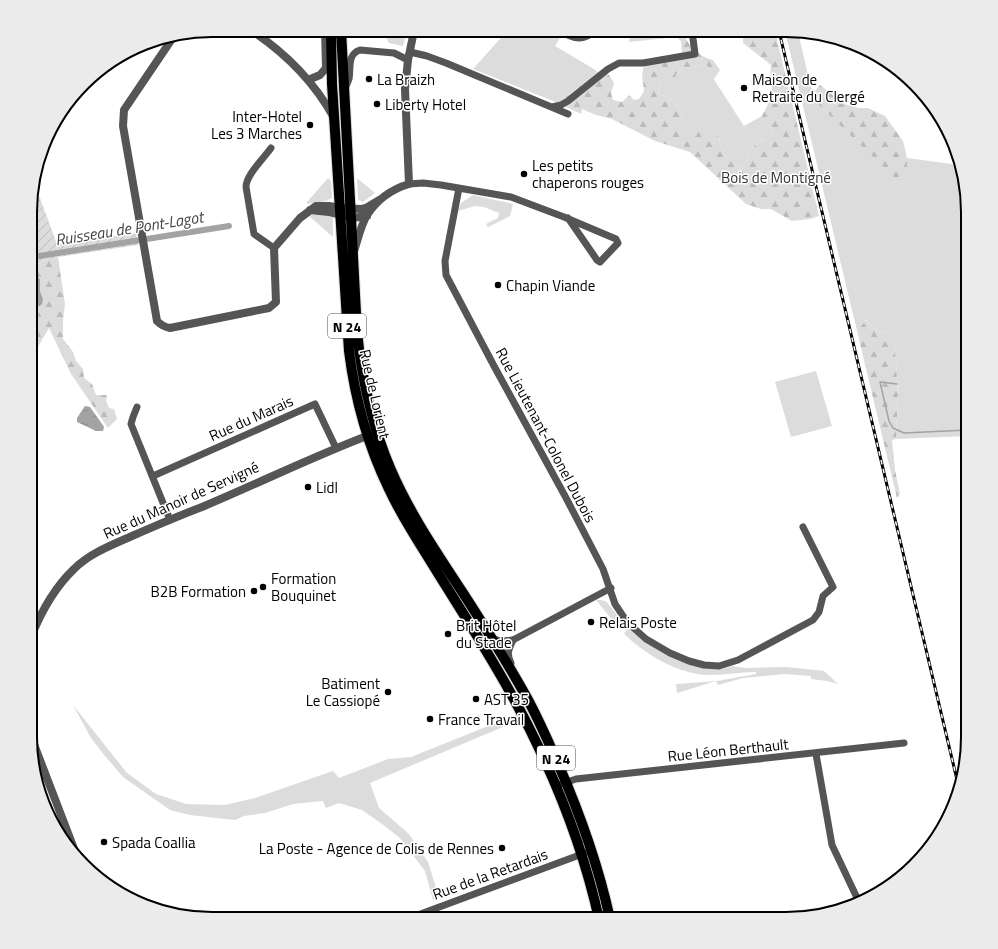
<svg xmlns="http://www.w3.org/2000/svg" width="998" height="949" font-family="'Titillium Web',sans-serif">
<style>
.grass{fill:#dcdcdc}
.forest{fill:url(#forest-firs)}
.garden{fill:url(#garden-furrows)}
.water{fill:url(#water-ripples)}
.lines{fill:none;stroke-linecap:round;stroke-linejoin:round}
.stream{stroke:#a3a3a3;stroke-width:1.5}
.canal{stroke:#a3a3a3;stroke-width:6}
.primary-casing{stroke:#dbdbdb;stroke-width:12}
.minor{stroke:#555;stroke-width:7}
.tertiary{stroke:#555;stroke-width:8}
.primary{stroke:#000;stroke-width:10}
.rail-casing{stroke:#000;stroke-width:3}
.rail{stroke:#fff;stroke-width:1.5;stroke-dasharray:4.5;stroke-linecap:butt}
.poi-dot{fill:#000;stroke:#fff;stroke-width:1.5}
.labels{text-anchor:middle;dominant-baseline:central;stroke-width:3;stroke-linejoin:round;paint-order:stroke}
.shield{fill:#fff;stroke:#4c4c4c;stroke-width:1}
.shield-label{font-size:14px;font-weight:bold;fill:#000}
.poi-label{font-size:15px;fill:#000;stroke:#fff;text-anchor:start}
.park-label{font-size:15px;fill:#333;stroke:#fff}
.street-label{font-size:15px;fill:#000;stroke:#fff}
.water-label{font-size:16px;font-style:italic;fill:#444;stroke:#fff}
.rim{fill:none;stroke:#000;stroke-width:2}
</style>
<defs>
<pattern id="forest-firs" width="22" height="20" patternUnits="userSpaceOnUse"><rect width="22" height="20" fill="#dcdcdc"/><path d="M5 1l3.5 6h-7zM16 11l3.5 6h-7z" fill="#bbb"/></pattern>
<pattern id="garden-furrows" width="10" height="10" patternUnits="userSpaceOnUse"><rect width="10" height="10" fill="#dcdcdc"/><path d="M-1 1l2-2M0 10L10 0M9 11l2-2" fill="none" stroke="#bbb"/></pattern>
<pattern id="water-ripples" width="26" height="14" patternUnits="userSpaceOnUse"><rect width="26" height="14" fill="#a3a3a3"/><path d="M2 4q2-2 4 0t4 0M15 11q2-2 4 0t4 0" fill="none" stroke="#8b8b8b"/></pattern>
</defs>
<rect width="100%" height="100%" fill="#fff"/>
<path class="grass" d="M383,30L407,31L403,46L389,43Z
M507,31H564L555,46L594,69L597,72L558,103L473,69Z
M785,31L798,32L811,88L815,91L819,105L898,179L907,172V158L959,165L968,200V436L896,439L898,396L895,345L888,334L875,329L866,320L857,331Z
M707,65L715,81L744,126L762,116L764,122L771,128L772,132L753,147L742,170L724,155L717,133L700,129L696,137L683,127C684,109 675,99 658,94L661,83L665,78L676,74L683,68Z
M328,178L331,181L332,198L326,201L307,204V202Z
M357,178L375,193L363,202L358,200Z
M473,195L513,204L510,216L488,227L486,224L498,218L499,213L484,207L475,206L458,211L461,203Z
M315,213L333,216V237L309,216Z
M816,371L832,426L791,437L775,382Z
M596,600C599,600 604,600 606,602C609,603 619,619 623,623L621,627H618Z
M628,627L656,649L671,657L722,669L732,666L746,668L787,667L824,671L838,684L827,681L811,679V676L785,674L743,678L718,685L716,681L677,693L676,684L717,681L756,674V672C737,672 716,677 697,674C670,669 643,652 624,634Z
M73,705L127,773L156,794L186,804L225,805L255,798L333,771L339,778L388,759L411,757L513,716L517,721L370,783L379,808L409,834L428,862L439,897L433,900L425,871L400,838L382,824L362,810L339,803L326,808L323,801L293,804L265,813L244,816L235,820L190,815L170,810L123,777L105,756L91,738Z"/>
<path class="forest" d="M631,31H682C689,46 697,56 713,60L720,70L714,79L707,65L683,68L676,74L673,84L665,78L661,83L658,94C675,99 684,109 683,127L696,136L700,129L707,127L717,133L724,155L742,170L753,147L772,132L771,128L764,122L762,116C766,108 772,98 772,88C771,79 770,75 771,65L743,43V31H775L819,216L810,219L792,221L771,209H761L746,204L690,152L655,141L612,119L596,115L582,109L581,114L558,103L597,72L609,75L614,83L611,93L613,100L622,102L629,95L634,100L639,99L644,91L642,75L643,68L650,64L682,54L681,41L676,37L629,42Z
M820,85L845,104L858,108H868L885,116L903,141L907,158V172L897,180L819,105L815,91Z
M58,257L65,304L63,320V339L67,344L73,352L76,361L83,369L84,378L92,384L96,395H107L106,401L109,408L114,409L117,419L108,428L71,374L49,328L32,357L33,311L39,307L43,299L40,291V279C36,275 33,270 33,263Z
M866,320L875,329L888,334L895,345L898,396L896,439L892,440L895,470L900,494L897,498L857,331Z"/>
<path class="garden" d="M33,185L38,193L57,244L136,233L138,245L58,257L33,263Z"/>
<path class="water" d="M33,267L37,276L40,279V291L43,299L42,304L33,311Z
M85,406L90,407L102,424L104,427L103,431H96L77,422V418Z"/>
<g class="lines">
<path class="stream" d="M897,384L880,382L889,421L893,428L904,433L968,430"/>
<path class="canal" d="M33,257L229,226"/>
<defs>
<path id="primary" d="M331,30L332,84L349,351C355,399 368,446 389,489C400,513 414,535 428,557C450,593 473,628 494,664C541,743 579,829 599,919
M341,30L357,332C362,380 372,426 391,470C410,514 437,553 463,593C485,627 507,662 527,698C538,718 547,739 556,759C579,811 598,864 610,919"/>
</defs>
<use href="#primary" class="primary-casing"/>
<path class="minor" d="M561,31C572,39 584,41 595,31
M410,52L427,56L446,63L568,114
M345,88C347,85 348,82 349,79C351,68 347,54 360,50L394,53L408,60
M552,107L561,105L568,101L608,69L619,63H643L695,54L692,31
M271,148C264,158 246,175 246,187L254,234L274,248
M409,184L423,183L441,185L511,197L564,217L616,239L618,243L600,262L597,260L568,218
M459,188L445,261L446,275L494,366L565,496L603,569L615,604L627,622L646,639L670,653L689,661L704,665L719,666L738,660L813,620L819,612L823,596L833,587L803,527
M137,407L133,417L131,424L170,520
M153,476L315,404L336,448
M492,639L501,641L513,640L611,588
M511,663C506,653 509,649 513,640
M816,754L832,845L859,902
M555,786L576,779L904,743
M407,919L585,853"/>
<path class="tertiary" d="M251,30C284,52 314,82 333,116
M174,36L124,110L123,126L157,321C161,325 164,327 170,328L269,308L276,302L274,248L300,218L316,206H329L341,208L361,209L366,208L381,199
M308,80L320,75L326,68L325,30
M310,210L329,212L352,218L367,216
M354,251C358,239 361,225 367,215C377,200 392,189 409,184L405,89L408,60L414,31
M31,637C41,612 54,588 74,569C90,553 112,545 132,536C155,526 178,516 202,507C259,483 314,456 372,434
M30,734L76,854"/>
<use href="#primary" class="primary"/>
<defs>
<path id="rail" d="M779,31L958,784"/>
</defs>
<use href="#rail" class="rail-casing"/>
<use href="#rail" class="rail"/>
</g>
<g class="poi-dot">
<circle cx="369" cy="79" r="4"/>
<circle cx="744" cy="88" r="4"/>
<circle cx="377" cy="104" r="4"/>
<circle cx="310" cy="125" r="4"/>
<circle cx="524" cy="174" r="4"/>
<circle cx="498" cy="285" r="4"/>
<circle cx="308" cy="487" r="4"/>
<circle cx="263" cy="587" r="4"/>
<circle cx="254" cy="591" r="4"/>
<circle cx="591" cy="622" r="4"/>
<circle cx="448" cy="634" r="4"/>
<circle cx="388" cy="692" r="4"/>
<circle cx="476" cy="699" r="4"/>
<circle cx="430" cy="719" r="4"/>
<circle cx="104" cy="842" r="4"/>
<circle cx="502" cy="848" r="4"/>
</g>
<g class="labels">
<g class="shield">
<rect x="328" y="314" width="38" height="24" rx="3"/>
<rect x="537" y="746" width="38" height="24" rx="3"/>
</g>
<g class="shield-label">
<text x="347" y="326">N 24</text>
<text x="556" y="758">N 24</text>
</g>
<g class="poi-label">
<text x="377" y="79">La Braizh</text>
<text x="752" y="79">Maison de<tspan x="752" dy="17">Retraite du Clergé</tspan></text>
<text x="385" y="104">Liberty Hotel</text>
<text x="302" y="116" text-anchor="end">Inter-Hotel<tspan x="302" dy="17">Les 3 Marches</tspan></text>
<text x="532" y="165">Les petits<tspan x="532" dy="17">chaperons rouges</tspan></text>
<text x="506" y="285">Chapin Viande</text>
<text x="316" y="487">Lidl</text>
<text x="271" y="578">Formation<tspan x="271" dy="17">Bouquinet</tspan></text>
<text x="246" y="591" text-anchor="end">B2B Formation</text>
<text x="599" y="622">Relais Poste</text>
<text x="456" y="625">Brit Hôtel<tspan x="456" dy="17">du Stade</tspan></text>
<text x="380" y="683" text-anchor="end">Batiment<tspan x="380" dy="17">Le Cassiopé</tspan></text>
<text x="484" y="699">AST 35</text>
<text x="438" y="719">France Travail</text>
<text x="112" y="842">Spada Coallia</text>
<text x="494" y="848" text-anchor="end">La Poste - Agence de Colis de Rennes</text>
</g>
<g class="park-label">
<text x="776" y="177">Bois de Montigné</text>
</g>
<g class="street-label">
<text transform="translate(375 394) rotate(77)">Rue de Lorient</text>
<text transform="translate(251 418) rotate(-24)">Rue du Marais</text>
<text transform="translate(546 435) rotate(62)">Rue Lieutenant-Colonel Dubois</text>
<text transform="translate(181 500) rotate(-24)">Rue du Manoir de Servigné</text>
<text transform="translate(728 750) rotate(-6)">Rue Léon Berthault</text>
<text transform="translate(490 874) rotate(-20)">Rue de la Retardais</text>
</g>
<g class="water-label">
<text transform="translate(129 228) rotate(-9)">Ruisseau de Pont-Lagot</text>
</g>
</g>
<path d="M0 0H998V949H0ZM212 37H786A175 175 0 0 1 961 212V737A175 175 0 0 1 786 912H212A175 175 0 0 1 37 737V212A175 175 0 0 1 212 37Z" fill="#ebebeb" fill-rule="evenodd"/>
<path class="rim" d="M212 37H786A175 175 0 0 1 961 212V737A175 175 0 0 1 786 912H212A175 175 0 0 1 37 737V212A175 175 0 0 1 212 37Z"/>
</svg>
